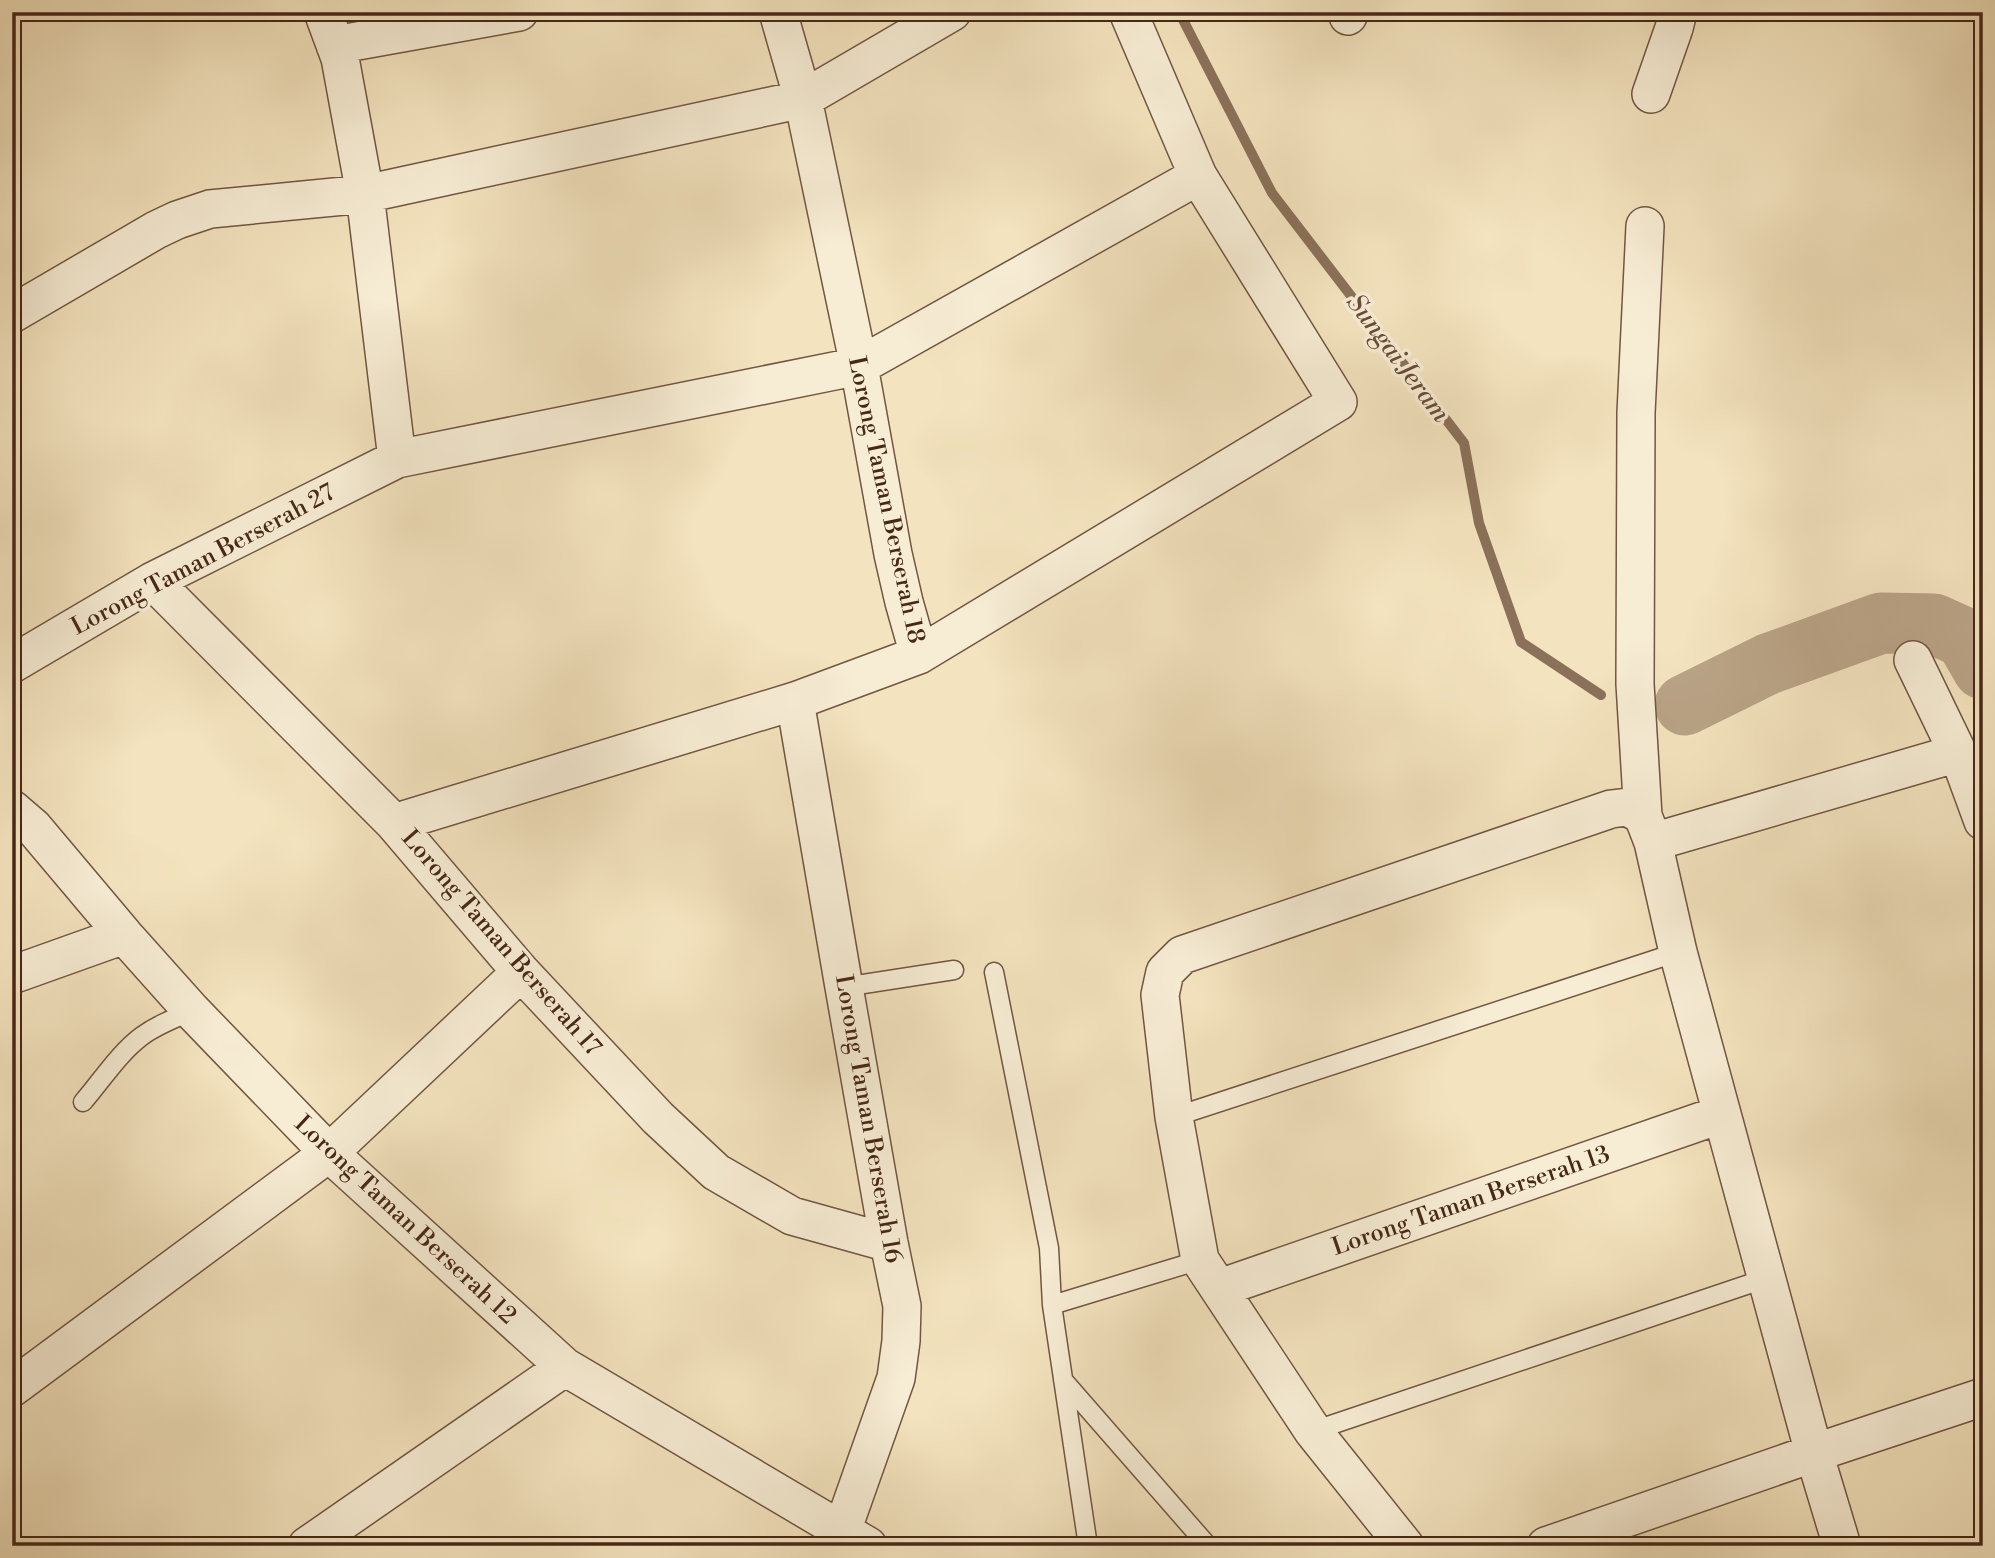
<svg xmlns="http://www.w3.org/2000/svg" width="1995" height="1558" font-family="'Libre Bodoni',serif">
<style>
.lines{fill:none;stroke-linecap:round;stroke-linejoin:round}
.stream{stroke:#8b715a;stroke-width:10}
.river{stroke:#b9a386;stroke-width:61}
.service-casing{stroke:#725642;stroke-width:21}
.minor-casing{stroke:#725642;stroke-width:40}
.service{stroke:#f7edd5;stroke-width:18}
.minor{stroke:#f7edd5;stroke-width:37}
.labels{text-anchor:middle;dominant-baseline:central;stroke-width:7;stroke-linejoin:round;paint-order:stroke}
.street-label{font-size:24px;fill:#472718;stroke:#f7edd5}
.water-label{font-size:26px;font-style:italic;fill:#694c39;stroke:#f7edd5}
</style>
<rect width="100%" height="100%" fill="#f3e3be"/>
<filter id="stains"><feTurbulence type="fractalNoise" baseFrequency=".00286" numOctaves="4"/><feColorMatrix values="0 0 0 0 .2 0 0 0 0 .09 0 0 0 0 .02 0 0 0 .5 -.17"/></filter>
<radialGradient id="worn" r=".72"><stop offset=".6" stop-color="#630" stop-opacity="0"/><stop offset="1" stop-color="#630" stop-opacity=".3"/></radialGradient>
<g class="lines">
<path class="stream" d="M1179,12L1272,193L1464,443L1479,523L1521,642L1601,695"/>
<path class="river" d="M1685,705L1768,664L1881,623L1934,624L1965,638L1983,669"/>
<defs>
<path id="service" d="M994,972L1049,1248L1052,1305L1088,1546
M844,987L954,970
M83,1102C102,1080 119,1053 142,1036C157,1025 175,1018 192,1011
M1174,1117L1678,952
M1052,1305L1200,1260
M1063,1380L1208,1546
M1313,1431L1767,1278"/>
<path id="minor" d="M323,12L340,58L365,194L397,459
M778,12L803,99L859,366L893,554L904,602L919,655
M1128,12L1198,176
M1347,12L1348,16
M335,45L519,12
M1651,94L1674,28L1678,12
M12,314L156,230L177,220L210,209L365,194L803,99L952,12
M153,581L394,823L521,972L658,1118L716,1172L792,1216L889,1243
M1913,660L1958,753L1983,821
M12,664L153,581L397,459L859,366L1198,176L1338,402L919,655L795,701L394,823
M795,701L844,987L889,1243L902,1306L901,1341L896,1378L842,1531
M12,809L33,827L124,935L192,1011L329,1153L565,1367L868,1546
M1643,816L1635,684L1636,413L1645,226
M1653,842L1958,753
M12,975L124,935
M1220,1288L1722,1114
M12,1388L329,1153L521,972
M307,1546L565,1367
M1405,1546L1313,1431L1200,1260L1174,1117L1160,995L1165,972L1182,955L1611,809L1628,807L1643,816L1653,842L1678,952L1814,1453L1842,1546
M1546,1546L1814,1453L1983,1397"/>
</defs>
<use href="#service" class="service-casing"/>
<use href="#minor" class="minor-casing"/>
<use href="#service" class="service"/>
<use href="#minor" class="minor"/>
</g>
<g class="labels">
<g class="street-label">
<text transform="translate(886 500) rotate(78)">Lorong Taman Berserah 18</text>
<text transform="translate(203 560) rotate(-28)">Lorong Taman Berserah 27</text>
<text transform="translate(501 943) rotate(49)">Lorong Taman Berserah 17</text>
<text transform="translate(868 1119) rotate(80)">Lorong Taman Berserah 16</text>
<text transform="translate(1471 1201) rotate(-19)">Lorong Taman Berserah 13</text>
<text transform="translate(405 1220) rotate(43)">Lorong Taman Berserah 12</text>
</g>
<g class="water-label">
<text transform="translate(1398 358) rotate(53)">Sungai Jeram</text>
</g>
</g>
<rect width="1995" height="1558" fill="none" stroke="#f3e3be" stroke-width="42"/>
<rect x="14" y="14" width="1967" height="1530" fill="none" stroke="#472718" stroke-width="3.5"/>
<rect x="21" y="21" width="1953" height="1516" fill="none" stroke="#472718" stroke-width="2"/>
<rect width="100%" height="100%" filter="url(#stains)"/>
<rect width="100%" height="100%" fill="url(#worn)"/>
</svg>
